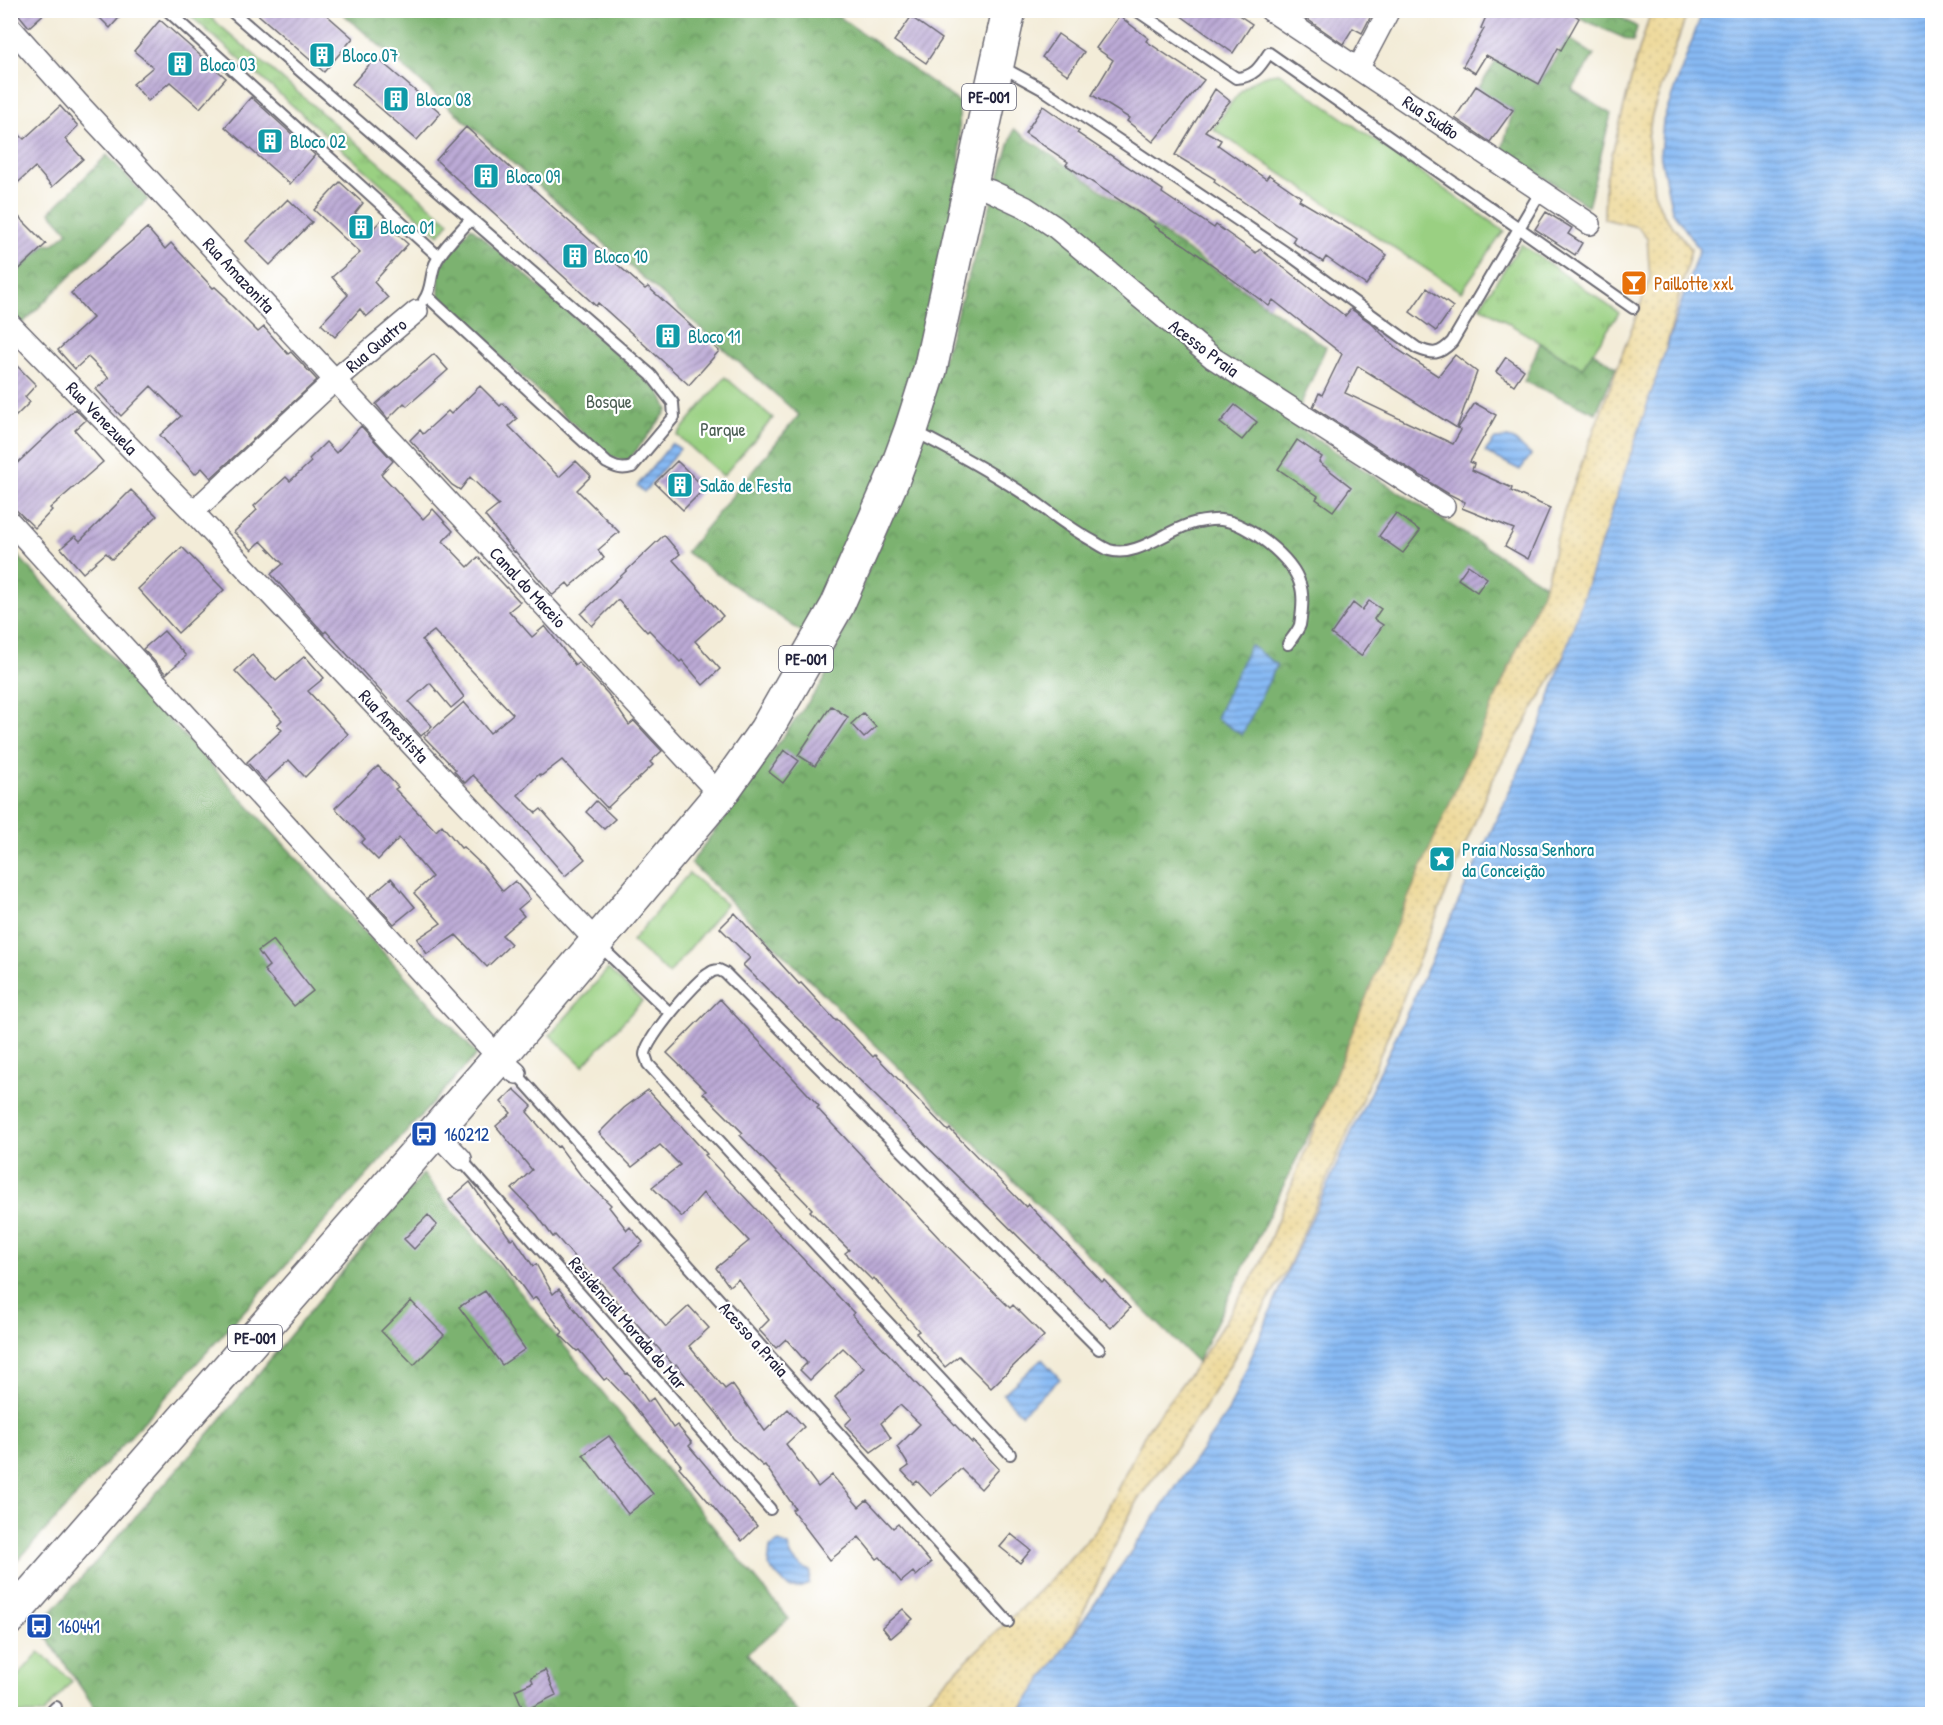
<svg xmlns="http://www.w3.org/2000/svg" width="1943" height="1725" font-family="'Patrick Hand',sans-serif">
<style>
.grass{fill:url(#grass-tufts);stroke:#5e795e;stroke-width:1.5}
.forest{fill:url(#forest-crowns);stroke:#4e6a56;stroke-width:1.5}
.sand{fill:url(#sand-dots);stroke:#887e6c;stroke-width:1.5}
.green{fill:#9ad082;stroke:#5e795e;stroke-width:1.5}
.water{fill:url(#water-rules);stroke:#546e98;stroke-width:1.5}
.building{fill:url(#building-hatch)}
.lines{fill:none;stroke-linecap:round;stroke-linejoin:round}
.lane-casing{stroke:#6b6972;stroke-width:14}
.street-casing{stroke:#6b6972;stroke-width:24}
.primary-casing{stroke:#6b6972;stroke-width:36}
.lane{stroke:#fff;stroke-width:10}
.street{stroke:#fff;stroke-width:21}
.primary{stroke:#fff;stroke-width:33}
.labels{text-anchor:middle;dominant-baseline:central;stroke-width:4.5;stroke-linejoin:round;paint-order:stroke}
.shield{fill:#fff;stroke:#646476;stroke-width:1.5}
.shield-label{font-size:16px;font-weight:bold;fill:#22223b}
.culture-label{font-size:18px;fill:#0d838f;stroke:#fff;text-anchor:start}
.street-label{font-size:18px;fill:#22223b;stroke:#fff}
.food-label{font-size:18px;fill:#c56008;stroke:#fff;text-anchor:start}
.park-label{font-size:18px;fill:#4c5f54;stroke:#fff}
.transit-label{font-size:18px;fill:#164399;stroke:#fff;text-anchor:start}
</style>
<defs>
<pattern id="grass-tufts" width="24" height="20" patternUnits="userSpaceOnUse" patternTransform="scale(1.5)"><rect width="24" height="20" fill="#9ad082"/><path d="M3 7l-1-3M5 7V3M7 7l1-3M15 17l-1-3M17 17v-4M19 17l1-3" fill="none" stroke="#84b271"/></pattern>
<pattern id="forest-crowns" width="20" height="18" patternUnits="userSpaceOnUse" patternTransform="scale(1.5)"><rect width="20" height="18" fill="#7bb270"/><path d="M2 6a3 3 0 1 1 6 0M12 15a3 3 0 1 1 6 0" fill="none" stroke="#64905d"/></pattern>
<pattern id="sand-dots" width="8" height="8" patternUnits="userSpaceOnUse" patternTransform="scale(1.5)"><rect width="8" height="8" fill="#eeda9e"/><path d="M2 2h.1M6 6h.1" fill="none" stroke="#ccbb89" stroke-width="1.8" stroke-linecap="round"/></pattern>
<pattern id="water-rules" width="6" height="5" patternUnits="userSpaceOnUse" patternTransform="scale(1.5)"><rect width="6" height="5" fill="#87baf4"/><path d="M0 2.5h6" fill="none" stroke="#6e97c7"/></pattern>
<pattern id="building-hatch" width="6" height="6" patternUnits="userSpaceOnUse" patternTransform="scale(1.5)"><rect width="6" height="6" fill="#bcaad6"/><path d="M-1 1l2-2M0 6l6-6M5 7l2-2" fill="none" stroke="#988aaf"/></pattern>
</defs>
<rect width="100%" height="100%" fill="#fff"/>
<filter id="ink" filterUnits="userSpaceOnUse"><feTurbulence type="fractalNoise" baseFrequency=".0167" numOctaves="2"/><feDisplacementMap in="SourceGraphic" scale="12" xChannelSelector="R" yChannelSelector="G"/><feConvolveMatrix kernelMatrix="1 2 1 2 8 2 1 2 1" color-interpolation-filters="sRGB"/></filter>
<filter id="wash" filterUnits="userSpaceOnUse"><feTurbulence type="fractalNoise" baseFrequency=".008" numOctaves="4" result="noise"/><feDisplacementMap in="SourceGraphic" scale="24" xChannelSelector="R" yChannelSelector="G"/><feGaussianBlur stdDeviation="1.35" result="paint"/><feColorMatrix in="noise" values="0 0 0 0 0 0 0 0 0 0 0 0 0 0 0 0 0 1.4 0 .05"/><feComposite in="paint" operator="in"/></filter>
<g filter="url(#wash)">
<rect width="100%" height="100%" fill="#f3ecd8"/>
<path class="grass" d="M185,11H203L449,222L439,235Z
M1521,244L1619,313L1582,368L1480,306Z"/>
<path class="forest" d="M340,11H831L959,102L960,170L920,401L858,516L803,633L686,552L799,415Z
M1584,11H1611L1637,27L1633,42L1579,18Z
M1568,38L1594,55L1572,90L1611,114L1588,206L1502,150L1513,110L1478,89L1498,58L1539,84Z
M1014,129L1326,347L1292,424L1545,585L1324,1103L1197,1362L691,863L823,682L907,475Z
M107,155L148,199L22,324L11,312V278L46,244L52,245L68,232L50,212Z
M471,227L660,392L668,410L628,461L609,457L439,300V267Z
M1540,343L1582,368L1593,352L1616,367L1596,413L1524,381Z
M10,547L477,1054L11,1568H10Z
M423,1174L789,1619L747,1653L799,1714H99L39,1626L211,1431Z"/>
<path class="sand" d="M1651,11H1688L1652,114L1648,138L1654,192L1663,214L1691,249L1634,476L1585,619L1491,782L1358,1109L1287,1269L1204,1408L1135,1504L1068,1644L1020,1714H911L1047,1583L1098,1528L1147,1430L1205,1353L1259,1267L1381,960L1545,585L1564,511L1650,279L1647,238L1638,227L1604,219L1605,182L1634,67Z"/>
<path class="green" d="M1279,73L1504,231L1461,292L1213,129C1232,103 1244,75 1279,73Z
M725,377L773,418L723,476L677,435Z
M689,873L726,904L669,974L632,941Z
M608,969L642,1001L583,1066L550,1035Z
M39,1652L72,1681L43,1714H11V1684Z"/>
<path class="water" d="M1703,10L1932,11V1714H1018L1228,1412L1289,1268L1542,721L1699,249L1672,211L1660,154L1663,121Z
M1508,438L1514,440L1531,455L1520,470L1485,452L1495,439Z
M672,443L680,449L644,492L637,486Z
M1250,645L1277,665L1242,735L1216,718Z
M1042,1359L1060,1379L1021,1414L1003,1394Z
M779,1542L788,1546C791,1560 797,1565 810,1571L809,1584L799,1588H789L768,1566L770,1547Z"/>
<g id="blocks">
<path class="building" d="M15,10H48L29,27Z
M92,10H126L110,28Z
M253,10H321L353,38L324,72Z
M1173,10H1231L1252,24L1233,53Z
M1294,10H1374L1362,33L1353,28L1343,44Z
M1489,10H1567L1579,18L1561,50L1558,48L1539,84L1486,55L1475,73L1463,66L1484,29L1481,28Z
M1119,16L1148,38L1146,41L1204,80L1153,142L1127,121L1129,118L1092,95L1113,60L1096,48Z
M911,17L942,39L926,63L894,41Z
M160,20L226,78L200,108L170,82L148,101L133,84L153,67L134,51Z
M1058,34L1084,52L1068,75L1042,57Z
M376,57L441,113L417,140L352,84Z
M1476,86L1513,110L1490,142L1455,118Z
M1215,89L1230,101L1205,131L1221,140L1218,145L1266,179L1269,175L1301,197L1299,200L1358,235L1387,255L1366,285L1326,257L1323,262L1292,242L1295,237L1214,182L1215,179L1175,155Z
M251,97L315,155L290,184L225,127Z
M60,106L78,126L65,139L83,159L52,187L35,167L10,190V126L24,139Z
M1043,106L1079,131L1077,133L1163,190L1162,193L1214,228L1216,225L1256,253L1260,249L1345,316L1351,309L1371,323L1397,349L1438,376L1455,355L1477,372L1457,428L1358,366L1345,393L1453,444L1461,430L1458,428L1475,403L1496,415L1470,462L1474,464L1472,470L1512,488L1511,491L1550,508L1528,559L1505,546L1514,529L1462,508L1465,502L1449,494L1429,482L1430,480L1419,475L1313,407L1319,393L1322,395L1342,354L1273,300L1269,306L1185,245L1154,226L1156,224L1066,165L1068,162L1025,133Z
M466,127L554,208L645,289L648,287L719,351L689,385L598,303L596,306L436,160Z
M340,182L363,203L355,213L373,229L381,220L408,244L374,282L388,298L366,317L360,309L335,337L321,324L348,295L332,277L360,253L314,210Z
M288,199L312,222L270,265L246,241Z
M10,208L46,244L10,278Z
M1546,212L1572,228L1568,234L1582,243L1575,255L1535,229Z
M147,228L165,249L171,243L213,288L215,287L227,298L226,300L258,332L264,327L288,354L291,352L317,380L211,478L202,468L195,474L160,435L181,416L151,386L121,416L96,389L109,378L88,357L75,369L58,350L93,318L71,293Z
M1427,288L1453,307L1436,331L1410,312Z
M434,354L448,370L407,406L404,403L388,419L376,404Z
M1506,357L1524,370L1514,385L1496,372Z
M10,359L36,385L25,397L30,402L10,422Z
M480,386L500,406L503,403L517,419L509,426L559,477L576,461L591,476L577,490L619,532L598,550L604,558L570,587L567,583L553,595L515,551L514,552L485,516L499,505L470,477L460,490L452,485L410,440L420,430L423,434L448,411L451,414Z
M1235,405L1257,422L1242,440L1220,423Z
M75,409L86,420L75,430L103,462L50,508L52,510L35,528L10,504V470Z
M361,426L393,461L381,474L423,519L433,509L453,531L443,541L468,567L478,557L520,602L509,611L532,637L545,626L575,665L578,662L608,694L629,725L634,721L662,751L650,762L653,765L607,808L562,760L541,776L539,774L518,795L536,813L541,809L585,859L565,876L514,817L473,775L465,783L454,771L456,770L424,737L464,702L490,733L513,714L434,631L422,640L464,697L451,708L430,683L409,702L432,726L421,736L326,631L324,633L301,608L271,574L283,564L261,541L252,550L234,532L257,510L254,506L286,477L290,481L311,462L309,459L326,442L336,453Z
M1297,440L1322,457L1319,462L1351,487L1333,511L1316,499L1318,496L1278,469Z
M677,461L705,488L683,510L655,483Z
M131,490L157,516L112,559L106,553L83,573L61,548L75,536L80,541Z
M1396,513L1420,531L1403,553L1379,536Z
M664,535L680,554L673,560L723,616L695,641L720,669L703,685L682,660L680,662L649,630L647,632L618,600L592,626L581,614Z
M182,547L224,590L178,633L138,589Z
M1468,565L1487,578L1477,592L1458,579Z
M1369,601L1381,609L1374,619L1383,625L1361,656L1331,634L1353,603L1362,610Z
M164,631L186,656L166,674L143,649Z
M252,655L276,681L305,656L324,678L308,691L348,734L305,777L289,760L265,782L247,762L282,730L277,725L282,720L235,671Z
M831,706L848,717L815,766L798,755Z
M863,713L876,727L864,738L851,724Z
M784,750L799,761L783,783L769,772Z
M378,766L398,787L395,789L436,831L442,825L461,848L463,847L483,866L503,891L515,881L530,899L518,909L524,916L502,935L511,944L487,967L456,935L427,954L417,939L441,923L414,893L432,877L399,838L378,860L361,843L365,839L335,808Z
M596,801L615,819L604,829L586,812Z
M391,878L415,907L394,924L369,897Z
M735,913L799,984L801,983L836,1021L837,1019L873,1057L875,1055L948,1131L950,1129L1026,1207L1028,1204L1102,1282L1104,1280L1130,1308L1111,1328L743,965L750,958L720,928Z
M273,940L313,991L294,1006L264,970L269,966L258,951Z
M720,999L819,1106L817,1108L939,1238L1010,1308L1013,1305L1044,1336L991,1388L959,1356L945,1367L916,1333L919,1331L874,1278L872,1280L845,1253L849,1250L810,1211L812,1209L740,1135L743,1133L703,1093L706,1091L667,1053Z
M514,1089L532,1106L527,1112L557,1147L559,1146L582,1177L611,1205L609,1207L627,1230L630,1227L643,1242L615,1267L647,1305L666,1327L689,1306L709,1328L689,1346L725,1389L732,1384L765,1431L788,1409L804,1427L786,1444L818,1487L832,1475L859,1507L867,1500L893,1528L898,1524L931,1563L916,1576L913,1572L901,1582L880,1557L877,1559L859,1537L830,1560L792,1510L795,1508L765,1465L763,1466L733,1438L718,1415L676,1364L674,1366L600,1282L598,1284L555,1235L553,1237L537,1215L512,1189L532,1170L496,1126L511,1113L501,1102Z
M648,1090L707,1154L705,1155L854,1313L852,1315L972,1443L973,1441L999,1469L981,1489L961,1469L931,1496L917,1481L914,1484L902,1471L909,1466L897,1447L920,1424L900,1405L881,1423L891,1438L871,1452L845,1425L852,1418L835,1397L864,1368L843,1348L810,1380L800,1370L807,1363L786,1339L776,1348L759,1330L769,1320L738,1279L729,1286L716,1268L749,1241L703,1193L682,1217L652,1187L680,1165L660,1145L632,1167L599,1133L624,1108Z
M470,1182L511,1240L514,1238L533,1266L536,1264L553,1294L559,1289L597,1338L626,1374L628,1373L648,1402L653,1398L673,1428L677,1425L692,1443L689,1446L757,1526L742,1541L679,1467L681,1465L632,1404L607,1378L604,1380L579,1350L577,1351L560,1335L563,1332L536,1297L532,1300L505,1263L449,1200Z
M428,1215L437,1225L414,1249L404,1239Z
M485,1291L525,1349L502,1365L459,1307Z
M411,1301L444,1335L414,1365L381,1331Z
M609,1436L627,1460L626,1461L653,1494L628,1514L583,1455Z
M1011,1534L1031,1550L1020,1563L1000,1547Z
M903,1609L913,1619L891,1638L882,1627Z
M545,1670L556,1695L524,1711L515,1690L533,1682L531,1677Z"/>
</g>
</g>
<g filter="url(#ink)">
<use href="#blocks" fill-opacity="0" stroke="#6b6972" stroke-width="1.5"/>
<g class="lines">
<defs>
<path id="lane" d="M167,10L439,257
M230,10L651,375L673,403L674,417L632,467C622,470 616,468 607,463L427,296
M1136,10L1236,78C1254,77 1260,67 1269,53L1633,308
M1000,66L1044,90L1291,256L1417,348C1433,355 1439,355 1452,342L1541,191
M424,300C432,290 430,276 435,264C442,248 459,233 471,219
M914,431C951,450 987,470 1021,492C1045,508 1067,527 1093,541C1098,544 1104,548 1109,550C1138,559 1169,527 1198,522C1205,521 1214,519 1221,520C1247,522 1293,558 1300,584C1304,595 1302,613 1300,625C1298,631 1292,638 1288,644
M599,945L670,1013
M516,1073L1008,1622
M461,1159L770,1509
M1010,1454L648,1064C648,1063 645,1055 645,1055C645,1040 696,980 710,973C713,970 714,971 719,970L725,973L1099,1349
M49,1714L56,1707"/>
<path id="street" d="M1270,10L1590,224
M10,27L77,102L720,795
M1358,69L1389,10
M969,184L991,191L1025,207L1055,227L1213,358L1444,506
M10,324L193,512L596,941
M193,512L336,379L417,311
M10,522L499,1058L516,1073
M436,1133L461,1159"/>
<path id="primary" d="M10,1618L499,1058L720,795L766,730L837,606L894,476L911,430L930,370L1009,10"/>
</defs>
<use href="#lane" class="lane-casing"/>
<use href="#street" class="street-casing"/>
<use href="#primary" class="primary-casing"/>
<use href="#lane" class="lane"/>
<use href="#street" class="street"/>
<use href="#primary" class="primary"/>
</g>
</g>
<defs>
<symbol id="building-square" viewBox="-11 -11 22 22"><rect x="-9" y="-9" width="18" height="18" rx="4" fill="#0f9aa8" stroke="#fff"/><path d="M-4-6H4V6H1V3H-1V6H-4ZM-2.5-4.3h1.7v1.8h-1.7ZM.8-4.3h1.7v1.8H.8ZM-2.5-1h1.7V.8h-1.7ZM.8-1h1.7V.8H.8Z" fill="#fff"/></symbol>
<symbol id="bar-square" viewBox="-11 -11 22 22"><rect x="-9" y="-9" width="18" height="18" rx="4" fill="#e8710a" stroke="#fff"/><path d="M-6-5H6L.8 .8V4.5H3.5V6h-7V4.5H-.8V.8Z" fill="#fff"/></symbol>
<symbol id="sight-square" viewBox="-11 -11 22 22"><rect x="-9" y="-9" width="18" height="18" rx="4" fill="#0f9aa8" stroke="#fff"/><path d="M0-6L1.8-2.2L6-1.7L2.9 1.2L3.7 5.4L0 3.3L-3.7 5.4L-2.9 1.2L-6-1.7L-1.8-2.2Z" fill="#fff"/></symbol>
<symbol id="bus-square" viewBox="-11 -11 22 22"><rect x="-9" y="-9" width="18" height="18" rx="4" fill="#1a4fb4" stroke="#fff"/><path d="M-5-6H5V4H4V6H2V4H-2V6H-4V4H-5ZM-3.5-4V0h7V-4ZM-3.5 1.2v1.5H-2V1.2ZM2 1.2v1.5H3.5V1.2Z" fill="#fff"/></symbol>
</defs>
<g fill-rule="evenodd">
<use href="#building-square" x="307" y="40" width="30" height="30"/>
<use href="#building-square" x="165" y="49" width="30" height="30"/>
<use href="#building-square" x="381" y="84" width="30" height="30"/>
<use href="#building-square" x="255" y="126" width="30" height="30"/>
<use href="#building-square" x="471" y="161" width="30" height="30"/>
<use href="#building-square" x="346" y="212" width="30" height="30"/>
<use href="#building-square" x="560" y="241" width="30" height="30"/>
<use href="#bar-square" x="1619" y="268" width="30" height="30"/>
<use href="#building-square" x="653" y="321" width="30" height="30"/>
<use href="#building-square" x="665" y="470" width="30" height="30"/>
<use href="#sight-square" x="1427" y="844" width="30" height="30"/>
<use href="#bus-square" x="409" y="1119" width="30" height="30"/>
<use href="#bus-square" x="24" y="1611" width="30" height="30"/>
</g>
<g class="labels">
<g class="shield">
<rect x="962" y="84" width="54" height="26" rx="4.5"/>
<rect x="779" y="646" width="54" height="26" rx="4.5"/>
<rect x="228" y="1325" width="54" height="26" rx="4.5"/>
</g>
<g class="shield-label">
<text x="989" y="97">PE-001</text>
<text x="806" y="659">PE-001</text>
<text x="255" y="1338">PE-001</text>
</g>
<g class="culture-label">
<text x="342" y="55">Bloco 07</text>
<text x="200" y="64">Bloco 03</text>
<text x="416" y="99">Bloco 08</text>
<text x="290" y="141">Bloco 02</text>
<text x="506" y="176">Bloco 09</text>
<text x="380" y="227">Bloco 01</text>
<text x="594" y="256">Bloco 10</text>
<text x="688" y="336">Bloco 11</text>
<text x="700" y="485">Salão de Festa</text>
<text x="1462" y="849">Praia Nossa Senhora<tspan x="1462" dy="21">da Conceição</tspan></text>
</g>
<g class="street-label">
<text transform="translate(1431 117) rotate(34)">Rua Sudão</text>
<text transform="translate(239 275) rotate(47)">Rua Amazonita</text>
<text transform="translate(376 345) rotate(-40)">Rua Quatro</text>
<text transform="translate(1204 348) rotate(37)">Acesso Praia</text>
<text transform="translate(102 418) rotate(46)">Rua Venezuela</text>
<text transform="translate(528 587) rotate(47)">Canal do Maceio</text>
<text transform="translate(394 726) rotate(47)">Rua Amestista</text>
<text transform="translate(628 1323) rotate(49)">Residencial Morada do Mar</text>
<text transform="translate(754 1339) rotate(48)">Acesso a Praia</text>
</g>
<g class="food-label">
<text x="1654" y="283">Paillotte xxl</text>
</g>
<g class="park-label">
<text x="609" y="401">Bosque</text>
<text x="723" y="429">Parque</text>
</g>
<g class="transit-label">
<text x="444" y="1134">160212</text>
<text x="58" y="1626">160441</text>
</g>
</g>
<rect width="1943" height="1725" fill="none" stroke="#fff" stroke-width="36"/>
</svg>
